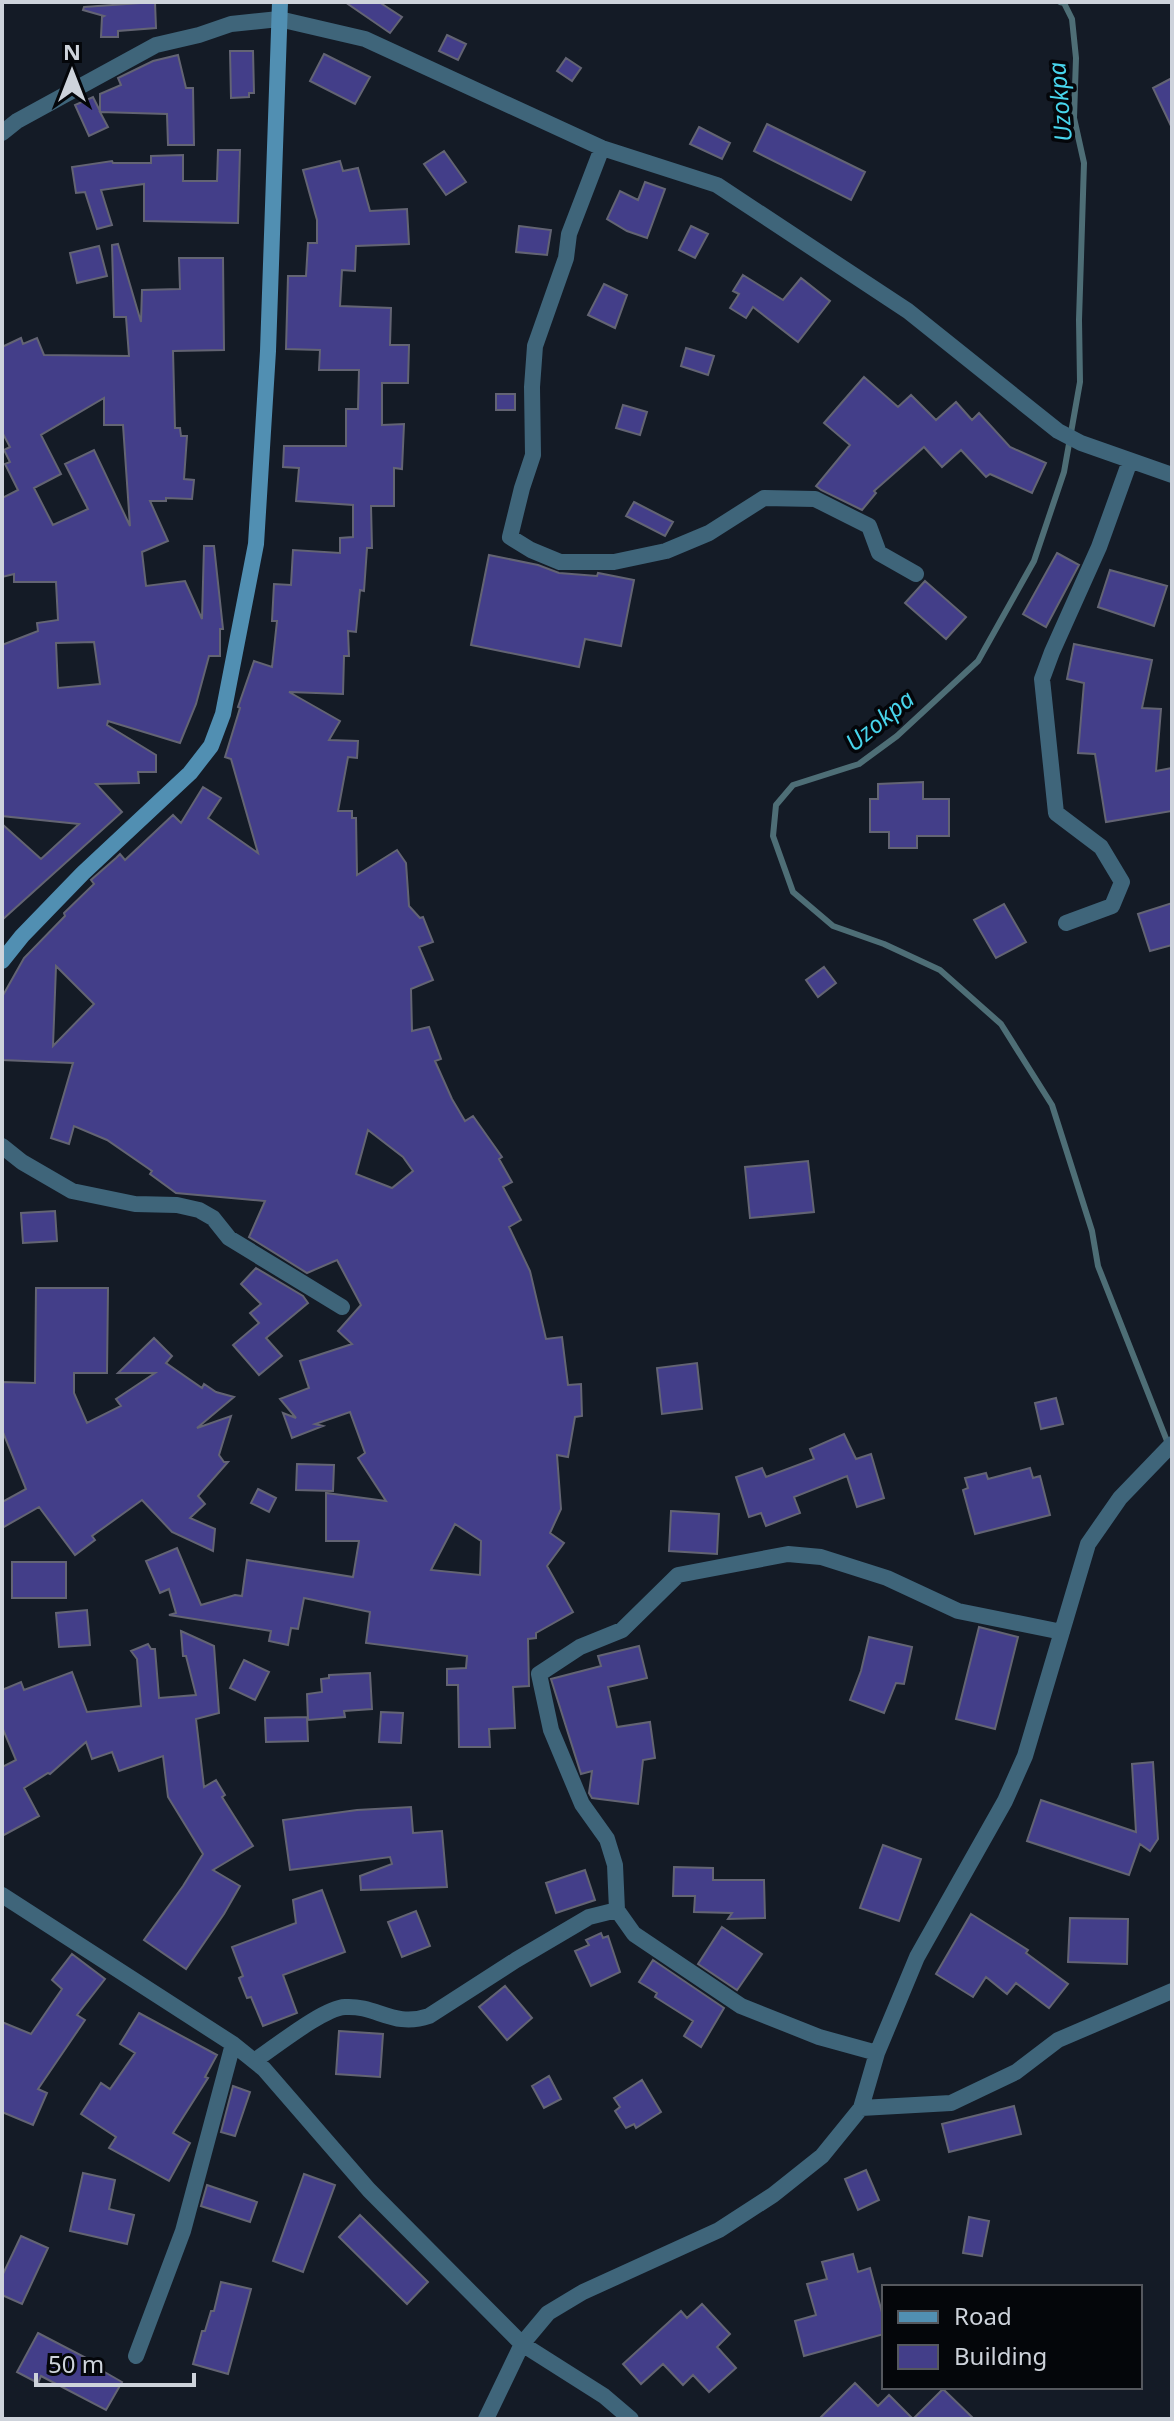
<svg xmlns="http://www.w3.org/2000/svg" width="1174" height="2421" font-family="'Noto Sans',sans-serif">
<style>
.lines{fill:none;stroke-linecap:round;stroke-linejoin:round}
.stream{stroke:#4e6e76;stroke-width:6}
.building{fill:#433e89;stroke:#636473;stroke-width:2;fill-rule:evenodd}
.minor{stroke:#3f657a;stroke-width:16}
.secondary{stroke:#518fb2;stroke-width:16}
.labels{text-anchor:middle;dominant-baseline:central;stroke-width:7;stroke-linejoin:round;paint-order:stroke}
.water-label{font-size:24px;font-style:italic;fill:#48d5ec;stroke:#04060a}
</style>
<rect width="100%" height="100%" fill="#141b26"/>
<g class="lines">
<path class="stream" d="M1060,2L1064,3L1072,19L1076,58L1074,118L1084,163L1079,320L1080,382L1064,472L1034,561L978,661L897,736L859,764L793,785L776,805L773,836L793,892L833,926L884,944L940,970L1001,1024L1052,1105L1092,1231L1098,1266L1169,1446"/>
</g>
<path class="building" d="M155,2L156,28L118,31V37H101L102,17L104,16L83,10L84,7Z
M345,2H379L402,17L390,33Z
M447,35L466,44L458,60L439,51Z
M230,51H253L254,93H249V97L231,98Z
M324,54L370,77L355,104L310,81Z
M178,55L186,88H193L194,145H168L167,114L100,112L108,127L89,136L75,105L93,97L100,111V94L121,85L118,78L153,61Z
M566,58L581,68L572,81L557,71Z
M1172,78V128L1153,88Z
M767,124L865,172L851,200L754,151Z
M699,127L730,143L722,159L690,144Z
M218,150H240L238,223L144,221V184L101,190L112,225L97,229L85,192L76,193L72,167L112,161L113,163H151V156L183,155V181H217Z
M444,151L466,182L446,195L424,164Z
M340,161L343,171L358,168L370,211L407,209L409,244L356,246L355,271L342,270L340,306L391,308L390,345H409L408,383H382V425L404,424L402,469L394,468V506H371L372,548H367L364,591L360,590L356,632L348,631L349,656H344L343,694L289,692L340,721L329,740L358,741L357,758L348,757L338,811H352V818H356L357,875L397,850L406,863L409,906L420,918L423,917L433,942L419,947L433,980L411,989L412,1031L429,1027L441,1059L435,1061L452,1099L465,1121L473,1116L502,1157L499,1159L512,1182L503,1187L521,1220L509,1227L530,1271L546,1339L562,1337L568,1385L581,1384L582,1416L575,1417L568,1457L557,1455L561,1509L550,1533L564,1543L547,1566L573,1612L536,1633V1638L528,1639L529,1686L513,1687L515,1728L489,1729L490,1747H459L458,1685H447V1669L466,1668L467,1656L366,1643L370,1612L304,1598L298,1629L291,1628L288,1645L269,1641L271,1631L169,1615L176,1613L169,1589L160,1593L146,1561L177,1548L201,1605L235,1595L242,1596L247,1560L353,1577L359,1541H326V1493L386,1501L358,1458L365,1453L350,1412L315,1424L323,1426L292,1438L283,1413L296,1418L280,1399L309,1388L300,1361L352,1344L338,1331L361,1305L337,1260L307,1273L249,1237L265,1201L176,1193L150,1174L152,1171L107,1140L74,1126L69,1144L51,1138L73,1063L2,1060V997L24,958L65,916L64,913L94,884L91,880L116,858L120,854L125,860L173,815L181,823L203,787L221,798L208,818L258,853L231,759L225,757L240,708L238,707L254,661L272,667L277,621H272L274,584L291,585L293,550L340,553V538L353,537V505L296,501L299,468L283,467L284,446H346V409H358L359,370H319L320,350L286,349L288,276H306L308,243H317V220L303,170ZM56,966L94,1004L53,1046ZM368,1130L403,1157L413,1171L392,1188L356,1174ZM455,1524L481,1541L480,1575L431,1570Z
M645,182L665,189L647,238L627,231L607,219L620,191L638,200Z
M519,226L551,230L547,255L516,252Z
M691,226L708,234L695,258L679,250Z
M118,244L141,322L142,290L180,289L179,258H223L224,350L173,351L175,428H180L181,436H187L184,479L194,480L192,499L166,498V501H150L168,541L142,552L146,586L185,581L202,619L204,546H214L223,629H220V656H209L196,704L180,743L108,721L107,725L156,755V772H138L139,783L96,784L122,812L2,920V824L41,859L79,824L2,816V645L38,631L37,623L58,620L56,582H14V574L2,577V498L18,490L5,464L10,462L4,450L10,447L2,432V347L21,338L23,344L37,338L44,355L129,356L126,317H114L112,245ZM104,398V425H123L130,526L94,450L65,464L88,509L53,525L34,488L61,474L41,435ZM94,642L100,684L58,688L56,643Z
M99,246L107,276L77,283L70,253Z
M743,275L783,300L801,278L830,301L798,342L753,307L746,318L730,308L739,294L733,291Z
M604,284L627,295L615,328L588,315Z
M686,348L714,356L708,375L681,366Z
M864,377L898,407L911,395L936,420L956,402L972,420L979,413L1010,447L1046,463L1032,493L990,474L986,477L961,450L942,467L924,447L874,491L876,493L862,510L821,490L816,486L850,445L824,423Z
M496,394H515V410H496Z
M623,405L647,412L640,435L616,428Z
M634,502L673,522L665,536L626,516Z
M1057,553L1079,565L1046,627L1023,614Z
M489,555L538,565L559,573L597,576L598,573L634,580L621,646L585,639L579,667L471,645Z
M1110,570L1167,586L1154,626L1098,607Z
M925,581L966,617L946,639L905,603Z
M1074,644L1152,660L1142,708L1161,709L1156,771L1172,768V811L1106,822L1095,754L1078,753L1084,683L1067,679Z
M923,782V799H949V836H917V848H889V832H870V799H878V784Z
M1172,903V945L1150,951L1138,914Z
M1004,904L1026,942L996,958L974,920Z
M824,967L836,983L818,997L806,980Z
M808,1161L814,1212L750,1218L745,1167Z
M55,1211L57,1241L23,1243L21,1213Z
M256,1268L303,1296L308,1303L266,1338L282,1356L259,1375L233,1345L259,1323L250,1313L261,1304L241,1284Z
M36,1288H108L107,1373H74V1393L87,1423L121,1406L116,1399L155,1373H118L154,1338L172,1356L166,1363L202,1388L204,1384L216,1392L234,1397L197,1428L231,1416L219,1455L224,1462H228L198,1496L205,1504L190,1518L215,1529L213,1551L172,1532L142,1500L92,1536L95,1540L75,1555L39,1507L2,1528V1502L26,1489L2,1430V1382L35,1383Z
M697,1363L702,1409L662,1414L657,1368Z
M1056,1398L1063,1424L1041,1429L1035,1403Z
M844,1434L856,1459L871,1454L884,1498L857,1507L847,1476L794,1497L800,1513L766,1526L761,1513L749,1517L736,1477L762,1468L766,1477L814,1459L810,1449Z
M297,1464L334,1465L333,1491L296,1490Z
M1030,1468L1033,1478L1040,1476L1050,1515L975,1534L963,1490L968,1488L965,1478L986,1473L988,1479Z
M258,1489L276,1498L269,1512L251,1503Z
M671,1511L719,1514L717,1554L669,1551Z
M12,1562H66V1598H12Z
M87,1610L90,1645L59,1647L56,1613Z
M979,1627L1018,1637L995,1729L956,1719Z
M181,1631L214,1646L219,1713L196,1719L204,1787L216,1780L225,1795L222,1797L253,1846L213,1870L240,1886L224,1914L186,1969L144,1940L183,1886L203,1854L168,1797L163,1756L119,1771L112,1752L92,1759L86,1742L50,1774L48,1773L24,1788L39,1816L2,1836V1767L16,1760L2,1727V1690L21,1682L24,1690L72,1672L87,1712L141,1706L137,1659L131,1651L148,1644L151,1649H155L159,1698L196,1695L186,1656H183Z
M869,1637L912,1647L904,1684L896,1683L884,1713L850,1700L861,1671Z
M639,1646L647,1678L608,1687L617,1727L650,1722L655,1758L643,1760L638,1804L592,1798L589,1793L592,1771L581,1774L551,1679L601,1666L598,1656Z
M244,1660L269,1672L255,1700L230,1688Z
M370,1673L372,1709L344,1711L345,1717L308,1720L307,1694L322,1692L321,1679L329,1678V1675Z
M381,1712L403,1713L401,1743L379,1742Z
M307,1717L308,1741L266,1742L265,1718Z
M1153,1762L1158,1839L1150,1851L1140,1844L1129,1875L1027,1841L1041,1800L1136,1832L1132,1764Z
M411,1807L413,1833L442,1831L447,1887L361,1890L360,1876L392,1864L390,1857L290,1870L283,1820L357,1810Z
M883,1845L921,1859L899,1921L860,1908Z
M674,1867L713,1868V1880H764L765,1918L728,1919L732,1913L694,1912L695,1896H673Z
M585,1870L595,1900L556,1913L546,1883Z
M322,1890L345,1952L283,1975L297,2013L263,2026L251,1997L247,1998L239,1978L243,1976L232,1947L296,1923L293,1900Z
M416,1911L430,1946L402,1957L388,1922Z
M971,1914L1028,1950L1026,1953L1068,1984L1049,2008L1016,1983L1007,1994L986,1977L973,1997L936,1974Z
M1070,1918L1128,1919L1127,1964L1068,1962Z
M722,1927L762,1954L737,1990L698,1964Z
M601,1933L603,1938L608,1936L620,1972L591,1986L575,1951L589,1945L586,1940Z
M72,1954L105,1979L77,2015L85,2020L38,2089L47,2093L33,2125L2,2112V2022L31,2034L62,1989L52,1980Z
M653,1960L724,2008L701,2047L684,2036L693,2021L655,1997L657,1993L639,1982Z
M505,1986L532,2018L507,2040L479,2007Z
M139,2013L217,2055L205,2077L208,2078L173,2133L190,2143L169,2181L109,2148L116,2137L81,2114L101,2083L110,2089L135,2053L120,2044Z
M339,2031L383,2034L380,2077L336,2074Z
M549,2076L561,2099L544,2108L532,2086Z
M642,2080L661,2112L636,2128L634,2124L626,2128L615,2111L620,2107L614,2098Z
M233,2086L250,2092L235,2136L221,2132Z
M1014,2106L1021,2134L949,2152L942,2124Z
M866,2170L879,2200L858,2210L845,2179Z
M83,2173L115,2180L109,2209L134,2215L127,2244L70,2231Z
M304,2174L335,2185L303,2272L273,2261Z
M207,2185L257,2202L250,2222L201,2206Z
M360,2215L428,2282L407,2304L339,2237Z
M969,2217L989,2221L982,2256L963,2253Z
M21,2236L48,2248L22,2304L2,2295V2276Z
M853,2254L858,2272L870,2268L884,2320V2334L804,2356L795,2321L816,2315L807,2284L827,2279L822,2262Z
M221,2282L251,2289L228,2374L193,2364L202,2331H205L211,2311H214Z
M702,2304L730,2334L717,2347L736,2368L709,2392L693,2375L683,2385L663,2364L641,2384L623,2364L681,2311L687,2318Z
M38,2333L96,2363L94,2366L122,2382L106,2410L41,2376L38,2383L17,2372Z
M855,2383L878,2406L889,2395L913,2419H819Z
M943,2389L974,2419H913Z"/>
<g class="lines">
<path class="minor" d="M2,133L17,121L156,45L199,35L231,24L279,19L365,39L602,148L717,185L908,311L1058,431L1081,443L1172,475
M602,148L569,234L566,258L535,346L532,387L533,455L522,488L510,537L531,550L560,562H614L666,551L709,533L764,498L815,499L869,526L879,553L916,574
M1066,923L1112,906L1122,882L1101,847L1056,813L1042,679L1052,652L1099,547L1130,461
M2,1146L22,1162L72,1191L135,1204L177,1205L199,1210L213,1218L229,1238L342,1307
M2,1895L233,2044L264,2069L369,2190L522,2344L604,2396L631,2419
M877,2053L819,2037L741,2006L634,1934L617,1910L615,1865L607,1839L582,1804L551,1730L539,1674L580,1647L622,1630L678,1575L788,1554L821,1557L887,1578L958,1611L1062,1632
M254,2061C274,2048 323,2008 345,2007C377,2005 393,2028 429,2016L516,1960L589,1917L617,1910
M861,2108L951,2103L1016,2072L1058,2040L1172,1991
M136,2356L183,2231L233,2044
M486,2419L522,2344L548,2313L583,2292L719,2230L773,2195L822,2156L861,2108L877,2053L917,1957L1005,1801L1025,1756L1088,1544L1120,1498L1172,1444"/>
<path class="secondary" d="M2,961L22,936L83,873L190,773L211,746L223,714L256,544L268,351L280,2"/>
</g>
<g class="labels">
<g class="water-label">
<text transform="translate(1059 102) rotate(-95)">Uzokpa</text>
<text transform="translate(879 720) rotate(-39)">Uzokpa</text>
</g>
</g>
<rect width="1174" height="2421" fill="none" stroke="#ced3db" stroke-width="8"/>
<rect x="882" y="2285" width="260" height="104" fill="#04060a" stroke="#55585e" stroke-width="2"/>
<rect x="898" y="2311" width="40" height="12" fill="#518fb2" stroke="#55585e" stroke-width="2"/>
<text x="954" y="2325" font-size="24" fill="#ced3db">Road</text>
<rect x="898" y="2345" width="40" height="24" fill="#433e89" stroke="#55585e" stroke-width="2"/>
<text x="954" y="2365" font-size="24" fill="#ced3db">Building</text>
<g transform="translate(72 72)" stroke="#04060a" stroke-width="6" paint-order="stroke">
<path d="M0-6L14 30L0 20L-14 30Z" fill="#ced3db"/>
<text y="-12" font-size="22" font-weight="bold" text-anchor="middle" fill="#ced3db">N</text>
</g>
<path d="M36 2373v12h158v-12" fill="none" stroke="#ced3db" stroke-width="4"/>
<text x="48" y="2373" font-size="24" fill="#ced3db" stroke="#04060a" stroke-width="6" paint-order="stroke">50 m</text>
</svg>
